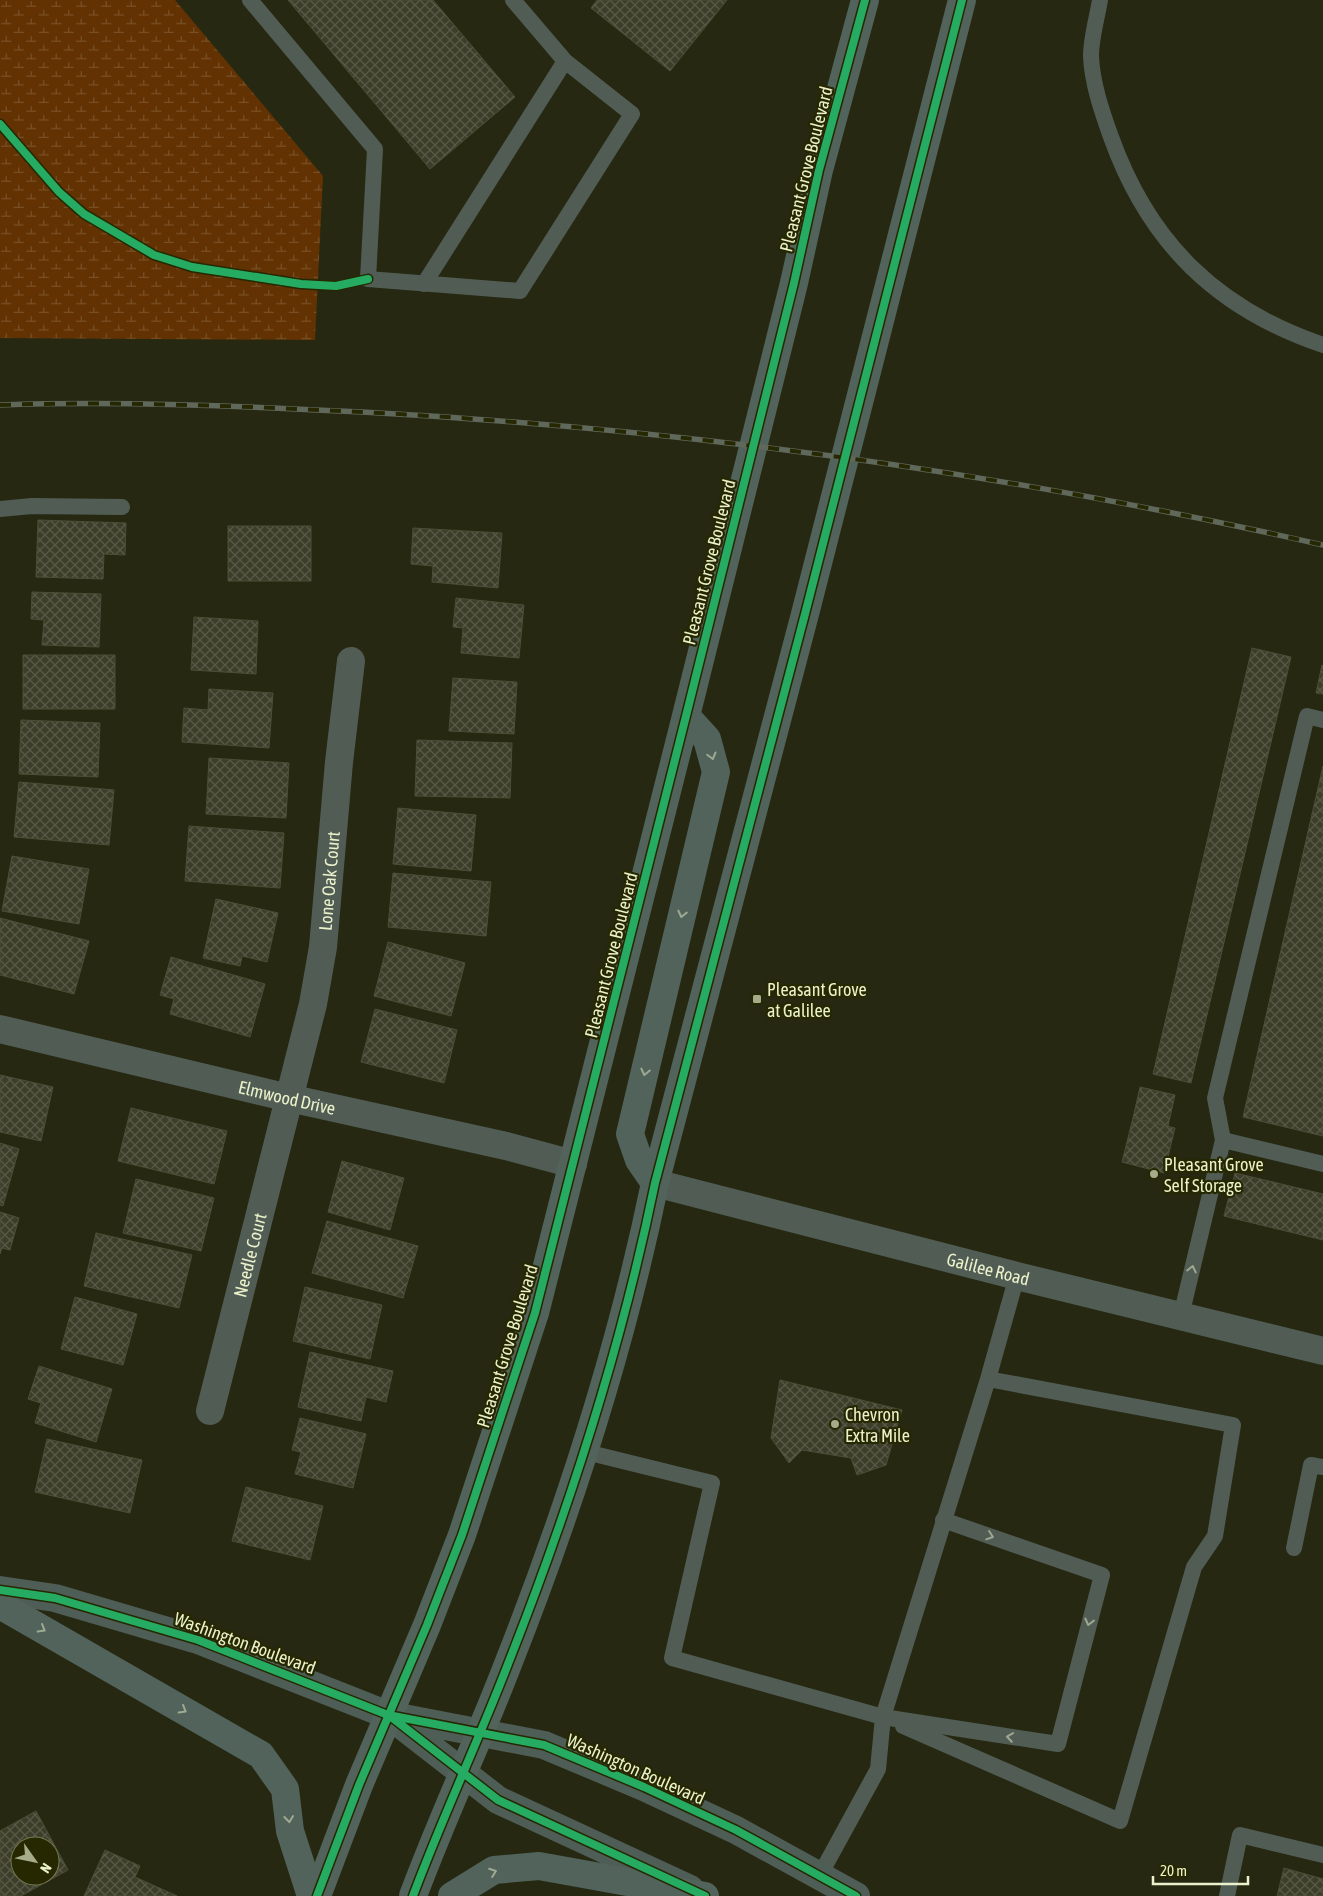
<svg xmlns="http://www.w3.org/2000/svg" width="1323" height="1896" font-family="'Asap Condensed',sans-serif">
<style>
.wetland{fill:url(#wetland-marsh)}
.building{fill:url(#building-cross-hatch);stroke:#4c4f36;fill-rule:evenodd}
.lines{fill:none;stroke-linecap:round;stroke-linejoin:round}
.service{stroke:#515d54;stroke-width:16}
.minor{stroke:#515d54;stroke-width:28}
.secondary{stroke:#4e5d55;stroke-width:28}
.primary{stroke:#51635b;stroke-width:28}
.rail-casing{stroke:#60675b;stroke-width:5.5}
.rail{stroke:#252800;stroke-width:4;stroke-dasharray:11;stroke-linecap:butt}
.cycleway-casing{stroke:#252800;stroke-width:11}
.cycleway{stroke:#26ab63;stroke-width:8}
.oneway{stroke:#9eaa92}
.oneway2{stroke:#9ea78f}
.poi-dot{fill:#a6ab8a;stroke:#252800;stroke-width:2}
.labels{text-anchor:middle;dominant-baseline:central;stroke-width:4.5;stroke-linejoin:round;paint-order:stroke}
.street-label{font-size:18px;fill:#ebf1ca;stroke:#252800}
.poi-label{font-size:18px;fill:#ebf1ca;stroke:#252800;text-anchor:start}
</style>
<defs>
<pattern id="wetland-marsh" width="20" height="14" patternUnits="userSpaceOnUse" patternTransform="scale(1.25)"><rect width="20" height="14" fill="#623202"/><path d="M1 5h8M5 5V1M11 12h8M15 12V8" fill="none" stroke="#795026"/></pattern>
<pattern id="building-cross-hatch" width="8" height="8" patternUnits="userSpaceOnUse" patternTransform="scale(1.25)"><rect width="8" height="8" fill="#3c3e2a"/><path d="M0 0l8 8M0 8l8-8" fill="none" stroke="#585a48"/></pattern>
</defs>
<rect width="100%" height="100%" fill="#262812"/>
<path class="wetland" d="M0,0H175L323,176L315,340L0,338Z"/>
<path class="building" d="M288,0H433L515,97L430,169Z
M597,0H727L670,71L591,8Z
M38,520L126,523L125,555L104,554L103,579L36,577Z
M228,526H311V581H228Z
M413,528L502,533L498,588L432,582L433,566L411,564Z
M32,592L101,594L99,647L42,645L44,620L31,619Z
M456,598L524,605L519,658L461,653L463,628L453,627Z
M194,617L258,621L256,674L191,670Z
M1252,648L1291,657L1191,1083L1153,1074Z
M23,655H115V709H23Z
M1322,665L1323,666V694L1316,693Z
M453,678L517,682L514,734L449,731Z
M209,689L273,693L269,748L182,742L184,708L208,710Z
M21,720L100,723L98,777L19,774Z
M417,740L512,743L510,798L415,796Z
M209,758L289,763L286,818L206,814Z
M1323,766V1136L1243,1117Z
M19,782L114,790L109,845L14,837Z
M398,808L476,815L471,871L393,864Z
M189,826L284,833L280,888L185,881Z
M12,856L89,869L79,924L2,911Z
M393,873L491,882L486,936L388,927Z
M216,899L278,913L267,962L242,956L240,966L203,958Z
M0,918L89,941L74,994L0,975Z
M388,942L465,963L451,1016L374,996Z
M171,957L265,984L250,1037L170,1014L174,999L160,995Z
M375,1009L457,1030L444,1083L361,1062Z
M0,1075L53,1087L41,1141L0,1132Z
M1140,1087L1175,1095L1168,1126L1133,1118Z
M131,1108L227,1131L214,1184L118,1161Z
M1133,1118L1175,1128L1164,1173L1122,1162Z
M0,1143L19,1149L3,1206L0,1205Z
M342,1161L404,1178L390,1230L328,1212Z
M1235,1173L1323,1194V1240L1224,1216Z
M136,1179L214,1198L201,1251L123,1233Z
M0,1212L19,1218L10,1250L2,1248L0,1254Z
M327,1221L418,1246L403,1298L312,1273Z
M96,1233L192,1255L179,1308L84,1286Z
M305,1287L382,1305L370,1359L293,1341Z
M75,1297L137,1314L123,1365L61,1349Z
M310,1352L393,1371L386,1402L366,1397L361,1421L298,1407Z
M39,1366L112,1389L96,1442L35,1423L41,1403L28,1399Z
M780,1380L902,1410L886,1465L857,1475L851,1458L802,1450L789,1463L771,1438Z
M300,1418L366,1434L353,1488L295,1474L301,1452L292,1450Z
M47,1439L142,1460L130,1513L35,1492Z
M246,1487L323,1506L310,1560L232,1541Z
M36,1811L68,1870L21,1896H0V1831ZM20,1846H50V1876H20Z
M105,1850L140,1866L135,1877L177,1896H84Z
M1284,1868L1323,1879V1896H1277Z"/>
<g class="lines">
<path class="service" d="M250,0L375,149L368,279L520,291L632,114L565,61L513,0
M1100,0C1097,18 1091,38 1091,56C1092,83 1102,112 1111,137C1149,243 1217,309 1323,345
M424,284L565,61
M0,509L32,506L122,507
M1223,1140L1323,1164
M1181,1316L1223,1140L1215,1098L1307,716L1323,720
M586,1452L712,1483L672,1658L883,1717L1058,1744L1102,1575L943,1520
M1294,1548L1311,1465L1323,1467
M903,1726L1120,1821L1194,1567L1215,1536L1233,1425L988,1379
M820,1875L878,1769L883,1717L988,1379L1017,1276
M1227,1896L1240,1835L1323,1855"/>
<g class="minor">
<path id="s1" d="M0,1029L289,1098L506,1146L573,1164"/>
<path id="s2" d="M655,1183L1017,1276L1323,1351"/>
<path id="s3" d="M210,1411L313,1004L323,947L339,762L351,661"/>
</g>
<path class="secondary" d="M0,1590L55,1598L198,1640L388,1715L544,1745L644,1787L736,1830L856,1896
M391,1717L498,1800L690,1889"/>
<path class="primary" d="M655,1183L639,1160L630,1134L716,772L707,739L686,716
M0,1605L261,1755L285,1789L290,1831L311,1896
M317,1896L359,1785L427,1625L462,1535L535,1313L686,716L794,283L819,170L865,0
M413,1896C442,1818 478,1742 508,1664C570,1507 621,1349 655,1183L805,614L962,0
M452,1896L494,1870L539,1866L705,1896"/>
<defs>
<path id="rail" d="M0,405C120,401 242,406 362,412C685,429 1007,473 1323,545"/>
</defs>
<use href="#rail" class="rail-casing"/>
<use href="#rail" class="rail"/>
<defs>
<path id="cycleway" d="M0,124L59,192L84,214L154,255L192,267L301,284L336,286L368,279
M0,1590L55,1598L198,1640L388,1715L544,1745L644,1787L736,1830L856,1896
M390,1716L498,1800L705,1896
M317,1896L359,1785L427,1625L462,1535L535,1313L686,716L794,283L819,170L865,0
M413,1896C442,1818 478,1742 508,1664C570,1507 621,1349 655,1183L805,614L962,0"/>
</defs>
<use href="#cycleway" class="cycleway-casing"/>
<use href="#cycleway" class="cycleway"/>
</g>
<defs><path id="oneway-chevron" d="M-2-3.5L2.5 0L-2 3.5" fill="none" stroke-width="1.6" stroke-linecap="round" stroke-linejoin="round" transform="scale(1.25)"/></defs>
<g class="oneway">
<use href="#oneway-chevron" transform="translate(712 756) rotate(75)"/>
<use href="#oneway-chevron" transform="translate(682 914) rotate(103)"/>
<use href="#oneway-chevron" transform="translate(645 1072) rotate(103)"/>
<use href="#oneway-chevron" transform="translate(42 1629) rotate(30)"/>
<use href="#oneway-chevron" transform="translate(183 1710) rotate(30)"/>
<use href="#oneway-chevron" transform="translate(289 1819) rotate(83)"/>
<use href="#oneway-chevron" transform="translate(493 1872) rotate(-20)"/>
</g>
<g class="oneway2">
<use href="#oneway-chevron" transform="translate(1192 1269) rotate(-77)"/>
<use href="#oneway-chevron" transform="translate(990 1536) rotate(19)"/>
<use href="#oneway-chevron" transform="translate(1089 1622) rotate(104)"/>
<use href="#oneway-chevron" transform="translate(1010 1737) rotate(-171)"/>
</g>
<g class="poi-dot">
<rect x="752" y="994" width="10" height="10" rx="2.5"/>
<circle cx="1154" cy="1174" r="5"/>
<circle cx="835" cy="1424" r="5"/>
</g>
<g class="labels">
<g class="street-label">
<text transform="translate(806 169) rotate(-76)">Pleasant Grove Boulevard</text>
<text transform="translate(709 562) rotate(-76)">Pleasant Grove Boulevard</text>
<text stroke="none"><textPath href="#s3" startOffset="544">Lone Oak Court</textPath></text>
<text transform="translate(611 955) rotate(-76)">Pleasant Grove Boulevard</text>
<text stroke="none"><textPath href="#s1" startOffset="295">Elmwood Drive</textPath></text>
<text stroke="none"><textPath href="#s3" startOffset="161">Needle Court</textPath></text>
<text stroke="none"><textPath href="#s2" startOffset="344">Galilee Road</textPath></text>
<text transform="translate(507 1346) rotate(-73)">Pleasant Grove Boulevard</text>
<text transform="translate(245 1643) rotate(20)">Washington Boulevard</text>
<text transform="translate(636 1769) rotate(24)">Washington Boulevard</text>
</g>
<g class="poi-label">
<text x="767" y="989">Pleasant Grove<tspan x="767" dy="21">at Galilee</tspan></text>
<text x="1164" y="1164">Pleasant Grove<tspan x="1164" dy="21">Self Storage</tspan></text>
<text x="845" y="1414">Chevron<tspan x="845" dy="21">Extra Mile</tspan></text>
</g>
</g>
<g transform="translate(35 1861) rotate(123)"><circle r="24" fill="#252800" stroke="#747851"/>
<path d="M0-4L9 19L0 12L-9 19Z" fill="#a6ab8a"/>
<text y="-8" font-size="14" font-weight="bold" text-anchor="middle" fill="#ebf1ca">N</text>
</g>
<path d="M1153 1876v8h95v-8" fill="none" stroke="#ebf1ca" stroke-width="2.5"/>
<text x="1160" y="1876" font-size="15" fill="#ebf1ca" stroke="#252800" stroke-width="4" paint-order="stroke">20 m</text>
</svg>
